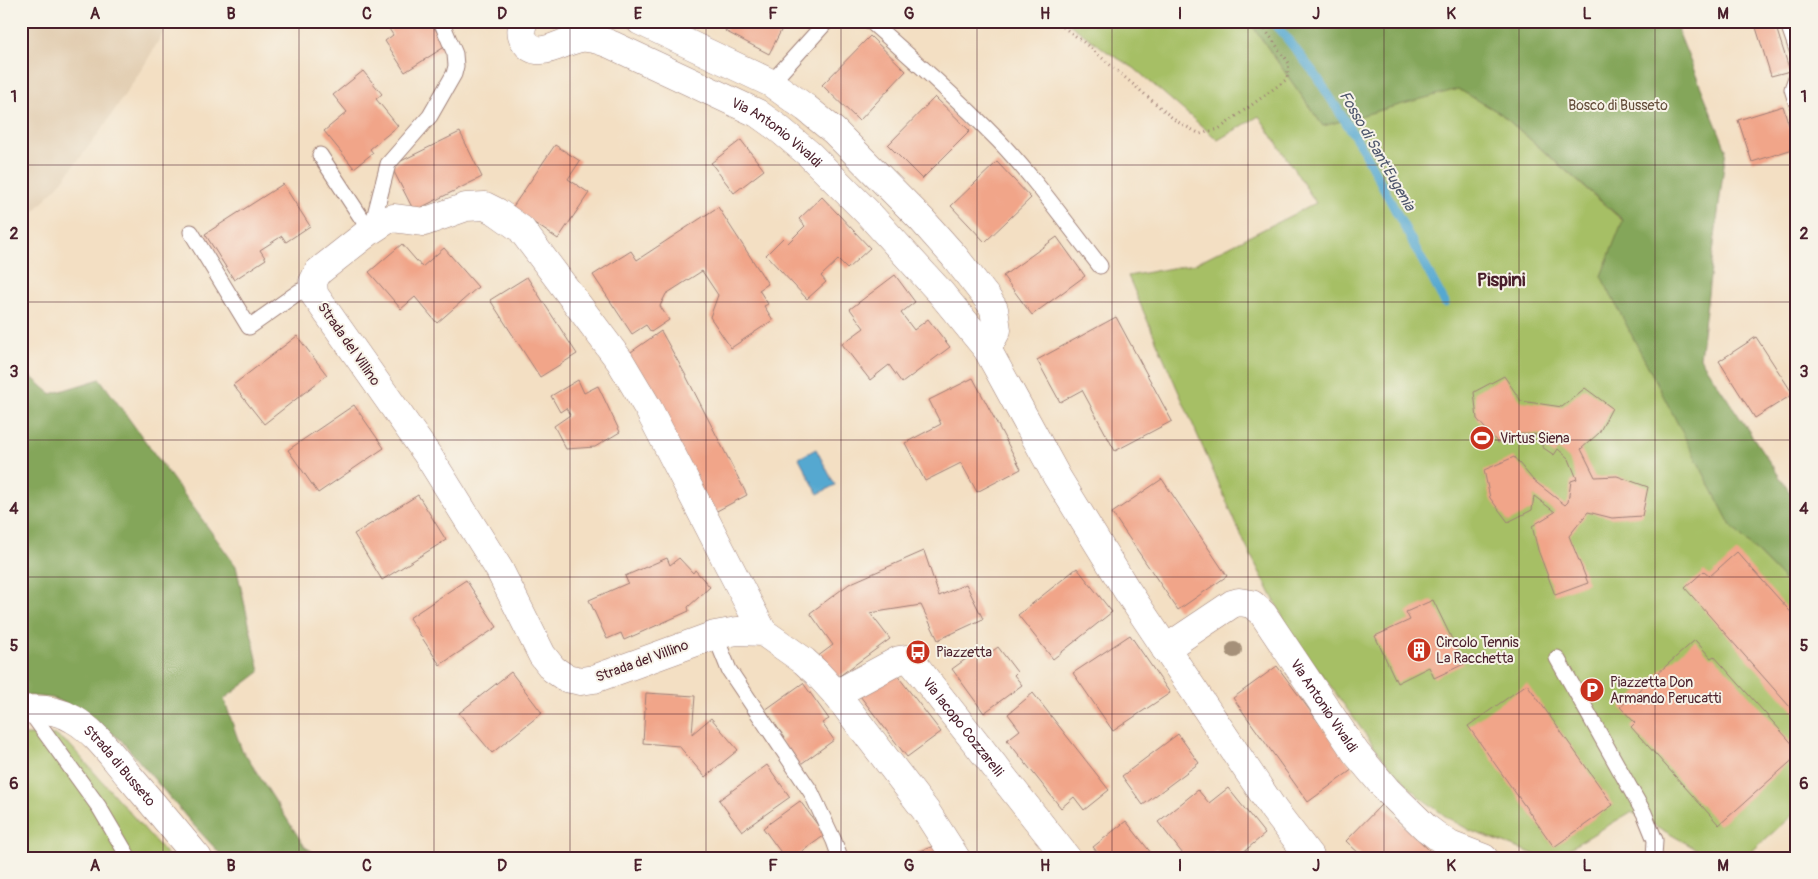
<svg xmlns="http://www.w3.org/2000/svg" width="1818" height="879" font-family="Pangolin,sans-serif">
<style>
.built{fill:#e2cdb1}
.green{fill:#a6bf65;stroke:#786f48}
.forest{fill:#84a65a;stroke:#676242}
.water{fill:#54a8d0;stroke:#4f647e}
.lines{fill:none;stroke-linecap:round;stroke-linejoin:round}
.stream{stroke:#54a8d0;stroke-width:9}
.building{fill:#f1a589}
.lane-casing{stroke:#9e7f77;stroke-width:17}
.street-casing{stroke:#9e7f77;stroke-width:29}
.path{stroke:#9e7f77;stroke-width:3;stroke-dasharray:1 4;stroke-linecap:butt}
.lane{stroke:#fff;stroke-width:15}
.street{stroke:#fff;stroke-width:28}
.tree{fill:#a59079}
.grid{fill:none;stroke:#4a1f2b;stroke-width:1;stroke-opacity:0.55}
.labels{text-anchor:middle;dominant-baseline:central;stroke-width:4;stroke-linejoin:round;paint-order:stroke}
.park-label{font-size:14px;fill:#664f3c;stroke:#f7f3e8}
.street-label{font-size:14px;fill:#4a1f2b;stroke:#f7f3e8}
.poi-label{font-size:14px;fill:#4a1f2b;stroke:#f7f3e8;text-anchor:start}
.water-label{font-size:15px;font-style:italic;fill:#4e566d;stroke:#f7f3e8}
.district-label{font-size:19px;font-weight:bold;fill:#4a1f2b;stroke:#f7f3e8}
.neatline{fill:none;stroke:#4a1f2b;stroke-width:2}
.grid-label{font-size:16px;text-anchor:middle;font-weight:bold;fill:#4a1f2b}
</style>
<rect width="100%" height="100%" fill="#f7f3e8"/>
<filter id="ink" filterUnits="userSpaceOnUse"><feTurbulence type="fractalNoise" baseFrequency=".02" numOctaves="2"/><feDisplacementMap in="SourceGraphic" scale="10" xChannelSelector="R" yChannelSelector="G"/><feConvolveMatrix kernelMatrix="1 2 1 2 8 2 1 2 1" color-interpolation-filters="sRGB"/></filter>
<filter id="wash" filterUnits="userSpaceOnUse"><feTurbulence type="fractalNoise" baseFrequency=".0096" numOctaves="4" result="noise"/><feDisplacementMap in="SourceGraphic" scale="20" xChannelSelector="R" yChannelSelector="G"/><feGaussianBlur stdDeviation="1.12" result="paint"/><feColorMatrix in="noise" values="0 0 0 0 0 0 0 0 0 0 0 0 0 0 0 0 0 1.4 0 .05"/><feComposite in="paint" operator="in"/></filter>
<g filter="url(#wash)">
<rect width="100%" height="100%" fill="#f3dfc3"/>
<path class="built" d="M21,21H170L145,64L102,129L62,181L21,226Z"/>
<path class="green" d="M1065,21H1249L1323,126L1457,88L1500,113L1623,221L1731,526L1797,593V811L1750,853L1698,850L1631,812L1553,858H1545L1471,831L1448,818L1417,795L1384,760L1289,629L1245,544L1128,276L1194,264L1316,203L1259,116L1218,140L1134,68L1109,53Z
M21,735H55L70,745L170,858H21Z"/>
<path class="forest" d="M1249,21H1674L1726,149L1700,358L1797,503V593L1731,526L1601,276L1623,220L1500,113L1458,89L1323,126Z
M21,368L51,394L100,379L236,566L260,672L224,699L241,748L305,847L323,858H224L189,820L121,740L83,711L52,698L21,695Z"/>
<path class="water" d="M816,449L835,485L818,494L799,458Z"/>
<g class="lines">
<path class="stream" d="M1273,21L1315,74L1361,146L1445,303"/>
</g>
<g id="blocks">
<path class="building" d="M384,21H430L446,46L405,72L385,41L393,35Z
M730,21H786L769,54L725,31Z
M1754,21H1774L1790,71L1771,76Z
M870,36L906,71L859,121L822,85Z
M363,71L382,94L376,99L398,126L370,149L373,153L354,168L324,131L347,112L333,95Z
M935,97L970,131L922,179L888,145Z
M1783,106L1796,148L1752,162L1738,120Z
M460,132L482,177L414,211L391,166Z
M741,140L764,170L734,193L711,163Z
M555,145L580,161L568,179L589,193L558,239L512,208Z
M997,162L1031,198L985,242L951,206Z
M283,184L310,226L286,242L282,236L260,250L266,259L234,280L205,234Z
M822,197L870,248L847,269L838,260L821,276L826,282L807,299L766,255L783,238L788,243L805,226L799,219Z
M718,207L768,284L759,290L768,304L764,306L773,320L731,348L710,317L718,295L702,271L666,294L660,306L669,320L651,332L646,325L632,334L593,275L631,251L637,260Z
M1057,237L1085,276L1032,315L1003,276Z
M402,244L422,267L444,248L478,287L437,323L415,297L401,309L369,272Z
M895,275L915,302L901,313L914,330L928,319L950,347L902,383L889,365L870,380L842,344L864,328L850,309Z
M527,277L577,354L540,377L490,300Z
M1116,317L1172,421L1115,451L1082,390L1060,402L1037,360Z
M661,331L685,374L747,495L713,513L628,354Z
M297,336L327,375L264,424L233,385Z
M1756,337L1793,394L1755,418L1719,361Z
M1504,376L1521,401L1562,407L1585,388L1612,408L1599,433L1581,449L1595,477L1617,476L1648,487L1642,516L1612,518L1588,512L1569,536L1588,583L1555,595L1538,550L1532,526L1555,512L1534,496L1532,510L1508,522L1490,498L1484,470L1514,457L1533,480L1565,505L1568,502L1571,481L1577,479L1569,459L1558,449L1554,455L1542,447L1544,435L1521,434L1498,443L1477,419L1474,392Z
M973,378L1021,469L977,492L961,463L925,481L905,443L941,424L929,400Z
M578,380L584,393L598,386L620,432L595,447L566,449L554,426L570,415L566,408L560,412L551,396Z
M354,405L384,448L318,493L288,450Z
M1162,479L1227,576L1178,610L1112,513Z
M418,495L446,540L382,580L354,534Z
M924,551L939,596L966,584L983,619L938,640L921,605L870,613L890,639L834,680L817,657L833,645L810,613L849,584Z
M1737,552L1797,619V715L1685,588L1704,571L1710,576Z
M667,558L670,565L679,558L693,573L695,570L710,587L688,607L689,611L624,640L621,633L607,639L589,600L628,583L625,576Z
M1077,568L1112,612L1053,659L1018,615Z
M466,580L497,627L440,665L409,618Z
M1433,600L1464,664L1434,678L1429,667L1397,683L1375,636L1410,620L1406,612Z
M1130,635L1170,693L1113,731L1073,673Z
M1695,640L1711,658L1714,656L1797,749V756L1719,825L1631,727L1635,723L1620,707Z
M998,647L1017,672L1014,675L1022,685L984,713L952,669L977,651L982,659Z
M1277,666L1353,769L1308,802L1233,698Z
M893,670L941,732L907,757L860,696Z
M511,672L542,713L492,753L459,713Z
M803,683L829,719L822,723L834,740L798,766L780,741L785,738L765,710Z
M1527,684L1613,805L1554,847L1468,726Z
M646,693L695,696L692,734L711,718L738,750L705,777L679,746L643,743Z
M1033,693L1109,790L1084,810L1074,797L1061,808L1007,740L1020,730L1008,714Z
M1178,734L1199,763L1143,805L1122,776Z
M767,765L790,797L742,831L719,800Z
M1228,788L1265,834L1236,858H1221L1216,851L1207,858H1186L1158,822L1198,790L1209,803Z
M800,801L825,835L793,858H785L763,828Z
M1382,804L1437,858H1364L1346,841Z
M1126,821L1155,858H1102L1093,847Z
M939,844L944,858H917L915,853Z"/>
</g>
</g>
<g filter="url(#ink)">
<use href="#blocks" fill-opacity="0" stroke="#9e7f77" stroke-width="1"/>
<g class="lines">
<defs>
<path id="lane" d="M870,21C914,60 958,99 999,141C1036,180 1067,224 1100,266
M1787,21L1797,50
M1797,75L1792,89L1797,105
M771,83L827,21
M320,155L370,231
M371,230L388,164L430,116L454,74L456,66L455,54L441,21
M191,232L249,327L300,291L312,287
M715,635L729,670L811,792L834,841L840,858
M1557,658L1644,813L1655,840L1654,858
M28,709L99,807L129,858"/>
<g id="street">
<path id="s1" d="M524,21C521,28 520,33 524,40C537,63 563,40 581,38C592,37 602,41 612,45L757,113L778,128L809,154L868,213L940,292L987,349L1057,477L1126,589L1274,810L1311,858"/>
<path d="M640,21L771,83L806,108L834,131L922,220L954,256L987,298L994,309L997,330L987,349"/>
<path d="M763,632L737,631L715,635L594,679L581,681L566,678L553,669L542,655L499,569L429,457L314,294L313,282L318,272L370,231L387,220L393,218L424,222L466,207L485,206L497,212L521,229L620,361L648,408L763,632L804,661L817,673L836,694L926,811L956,858"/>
<path id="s2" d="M1165,649L1232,604L1239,602L1252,604L1263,614L1356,753L1387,790L1425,827L1441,839L1450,845L1484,858"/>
<path id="s3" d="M836,694L899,660L906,659L913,663L1067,858"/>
<path id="s4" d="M21,710C39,708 58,710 73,719C96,732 112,756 129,776C152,803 175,830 198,858"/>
</g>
</defs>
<use href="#lane" class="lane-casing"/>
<use href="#street" class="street-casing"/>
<path class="path" d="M1055,21L1081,40L1176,121L1200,134L1219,129L1287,79L1289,63L1259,21"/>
<use href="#lane" class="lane"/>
<use href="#street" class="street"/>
</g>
<circle class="tree" cx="1234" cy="650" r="8"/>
</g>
<path class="grid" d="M163,21V858M299,21V858M434,21V858M570,21V858M706,21V858M841,21V858M977,21V858M1112,21V858M1248,21V858M1384,21V858M1519,21V858M1655,21V858M21,165H1797M21,302H1797M21,440H1797M21,577H1797M21,714H1797"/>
<defs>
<symbol id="stadium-disc" viewBox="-11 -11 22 22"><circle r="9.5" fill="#c8321e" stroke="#f7f3e8"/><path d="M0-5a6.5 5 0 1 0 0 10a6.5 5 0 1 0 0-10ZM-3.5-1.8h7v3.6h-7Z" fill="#fff"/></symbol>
<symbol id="building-disc" viewBox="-11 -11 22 22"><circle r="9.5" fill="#c8321e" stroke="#f7f3e8"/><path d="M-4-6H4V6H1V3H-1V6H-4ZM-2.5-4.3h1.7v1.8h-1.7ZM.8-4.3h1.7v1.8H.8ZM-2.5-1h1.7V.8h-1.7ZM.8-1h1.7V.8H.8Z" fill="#fff"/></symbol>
<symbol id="bus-disc" viewBox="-11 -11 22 22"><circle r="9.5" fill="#c8321e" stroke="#f7f3e8"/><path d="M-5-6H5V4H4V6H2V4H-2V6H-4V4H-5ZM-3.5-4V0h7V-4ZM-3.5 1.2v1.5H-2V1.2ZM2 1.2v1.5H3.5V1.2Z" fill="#fff"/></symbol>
<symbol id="parking-disc" viewBox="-11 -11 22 22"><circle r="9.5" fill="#c8321e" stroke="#f7f3e8"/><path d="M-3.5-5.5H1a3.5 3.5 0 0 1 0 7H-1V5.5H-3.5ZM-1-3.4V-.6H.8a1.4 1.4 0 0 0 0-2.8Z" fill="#fff"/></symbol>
</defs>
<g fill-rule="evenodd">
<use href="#stadium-disc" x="1468" y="424" width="28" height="28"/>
<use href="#building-disc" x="1405" y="636" width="28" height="28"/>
<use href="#bus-disc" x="904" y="638" width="28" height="28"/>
<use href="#parking-disc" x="1578" y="676" width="28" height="28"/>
</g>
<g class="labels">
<g class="park-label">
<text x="1618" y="105">Bosco di Busseto</text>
</g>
<g class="street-label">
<text stroke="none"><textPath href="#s1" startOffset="302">Via Antonio Vivaldi</textPath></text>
<text transform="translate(349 344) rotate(55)">Strada del Villino</text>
<text transform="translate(642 661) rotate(-20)">Strada del Villino</text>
<text stroke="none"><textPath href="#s2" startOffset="226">Via Antonio Vivaldi</textPath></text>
<text stroke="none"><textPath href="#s3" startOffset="168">Via Iacopo Cozzarelli</textPath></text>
<text stroke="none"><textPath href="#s4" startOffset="120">Strada di Busseto</textPath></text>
</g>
<g class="poi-label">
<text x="1500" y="438">Virtus Siena</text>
<text x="1436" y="642">Circolo Tennis<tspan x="1436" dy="16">La Racchetta</tspan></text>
<text x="936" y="652">Piazzetta</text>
<text x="1610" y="682">Piazzetta Don<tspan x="1610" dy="16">Armando Perucatti</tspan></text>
</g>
<g class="water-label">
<text transform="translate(1377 151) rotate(60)">Fosso di Sant'Eugenia</text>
</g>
<g class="district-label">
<text x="1501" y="280">Pispini</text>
</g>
</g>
<rect width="1818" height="879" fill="none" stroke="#f7f3e8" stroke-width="55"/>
<rect x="28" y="28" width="1762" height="824" class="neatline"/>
<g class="grid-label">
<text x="95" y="19">A</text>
<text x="231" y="19">B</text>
<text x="367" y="19">C</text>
<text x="502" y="19">D</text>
<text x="638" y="19">E</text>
<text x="773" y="19">F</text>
<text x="909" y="19">G</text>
<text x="1045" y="19">H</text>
<text x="1180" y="19">I</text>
<text x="1316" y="19">J</text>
<text x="1451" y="19">K</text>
<text x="1587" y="19">L</text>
<text x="1723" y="19">M</text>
<text x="14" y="102">1</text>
<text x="1804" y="102">1</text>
<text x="14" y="239">2</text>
<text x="1804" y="239">2</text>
<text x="14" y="377">3</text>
<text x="1804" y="377">3</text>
<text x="14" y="514">4</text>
<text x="1804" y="514">4</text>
<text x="14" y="651">5</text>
<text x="1804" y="651">5</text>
<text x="14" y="789">6</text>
<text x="1804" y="789">6</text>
<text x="95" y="871">A</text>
<text x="231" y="871">B</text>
<text x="367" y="871">C</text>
<text x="502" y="871">D</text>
<text x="638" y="871">E</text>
<text x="773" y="871">F</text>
<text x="909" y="871">G</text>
<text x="1045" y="871">H</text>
<text x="1180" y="871">I</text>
<text x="1316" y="871">J</text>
<text x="1451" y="871">K</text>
<text x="1587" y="871">L</text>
<text x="1723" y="871">M</text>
</g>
</svg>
